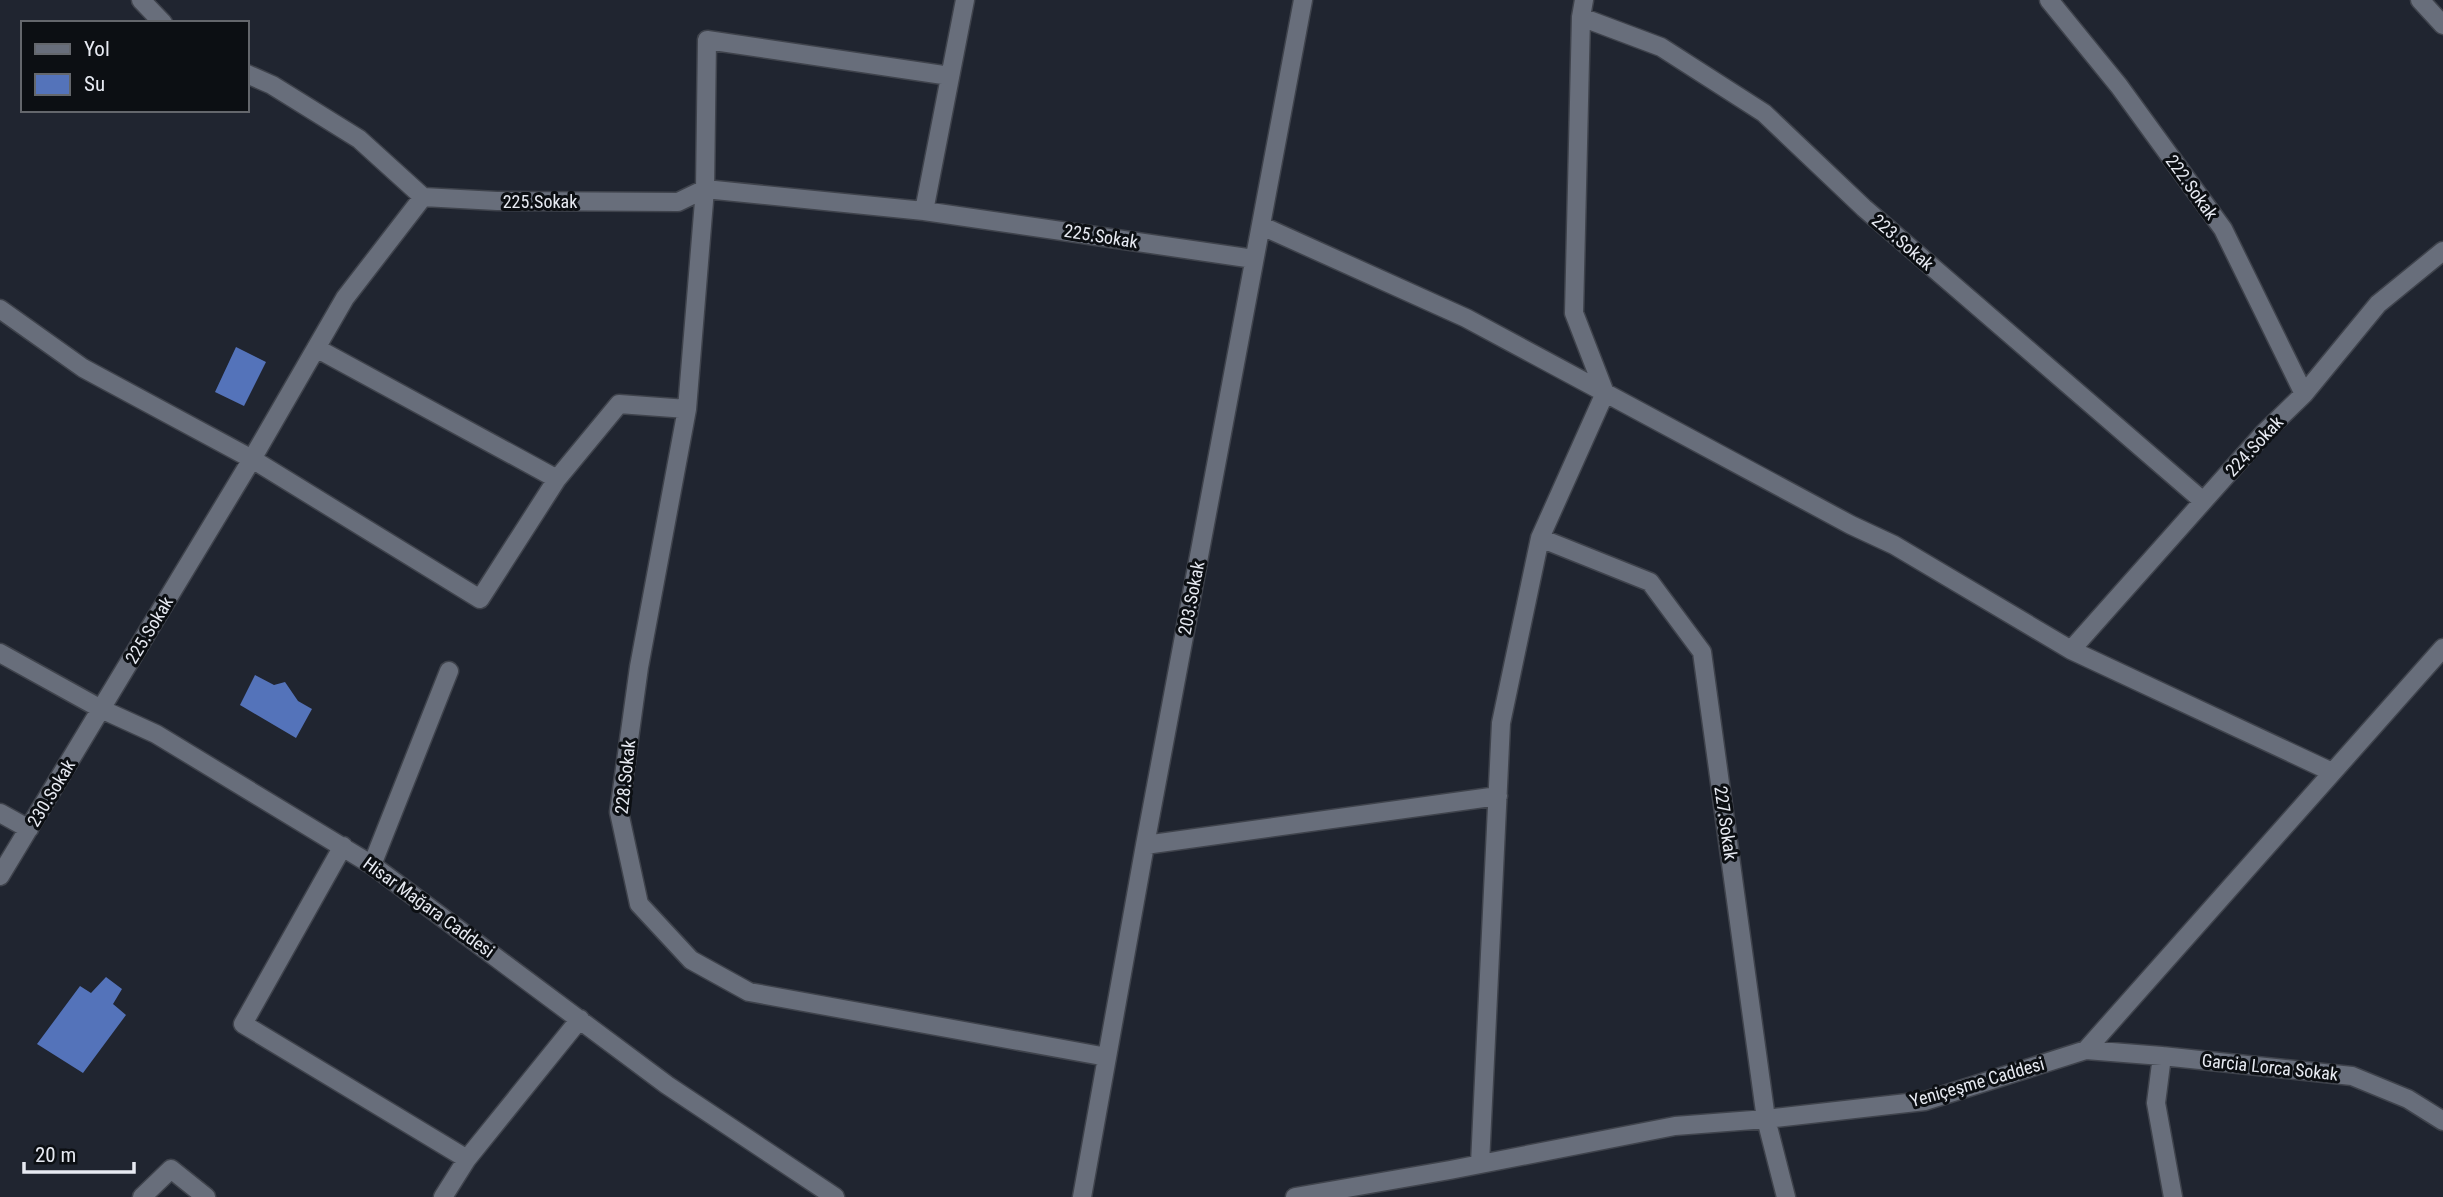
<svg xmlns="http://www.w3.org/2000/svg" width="2443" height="1197" font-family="'Roboto Condensed',sans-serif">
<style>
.water{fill:#5473ba}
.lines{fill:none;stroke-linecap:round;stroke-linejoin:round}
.minor-casing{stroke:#3f434c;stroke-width:21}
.minor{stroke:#686e7b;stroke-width:18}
.labels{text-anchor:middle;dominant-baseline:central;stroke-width:6;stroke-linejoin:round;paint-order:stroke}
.street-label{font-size:18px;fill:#e7eaf2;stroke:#0c0f13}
</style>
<rect width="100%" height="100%" fill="#202530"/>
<path class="water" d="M236,347L266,362L244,406L215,392Z
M255,675L274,685L285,682L298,701L312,709L296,738L240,705Z
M106,977L122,989L113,1004L126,1015L83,1073L37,1044L80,986L91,993Z"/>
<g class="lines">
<defs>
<path id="minor" d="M141,0L163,23
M2049,0L2119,86L2223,229L2304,394
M2420,0L2443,25
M1581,17L1661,47L1764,113L1864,208L2203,501
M247,74L272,85L359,139L423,197
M950,76L707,40L705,189L687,409L639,667L619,812L639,904L691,960L749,992L1107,1057
M924,211L965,0
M1262,226L1466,318L1851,525L1894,545L2071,650L2332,772
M0,309L83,368L252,459L480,599L557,479L316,348
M557,479L619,404L687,409
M1540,538L1650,582L1702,652L1766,1119L1786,1197
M2071,650L2264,433L2304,394L2378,304L2443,251
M0,653L101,709L156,734L372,865L667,1085L835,1197
M0,813L29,829
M1145,845L1498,796
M343,846L243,1024L467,1159
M372,865L449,671
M0,876L252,459L345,298L423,197L497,201L678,202L705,189L924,211L1254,259
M2086,1050L2162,1056L2352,1076L2408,1099L2443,1121
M2162,1056L2156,1103L2173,1197
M1480,1164L1501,723L1540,538L1605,393L1574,313L1581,17L1584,0
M142,1197L171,1169L206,1197
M443,1197L467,1159L580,1019
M1082,1197L1145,845L1303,0
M1295,1197L1450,1170L1675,1126L1766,1119L1925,1101L2086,1050L2443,648"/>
</defs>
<use href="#minor" class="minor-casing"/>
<use href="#minor" class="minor"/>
</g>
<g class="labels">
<g class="street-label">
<text transform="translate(2192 187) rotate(54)">222.Sokak</text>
<text x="540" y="201">225.Sokak</text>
<text transform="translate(1101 236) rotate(9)">225.Sokak</text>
<text transform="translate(1903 242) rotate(41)">223.Sokak</text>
<text transform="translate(2254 446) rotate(-47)">224.Sokak</text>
<text transform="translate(1191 598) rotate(-79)">203.Sokak</text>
<text transform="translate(149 630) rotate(-59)">225.Sokak</text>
<text transform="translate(625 777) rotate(-84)">228.Sokak</text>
<text transform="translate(51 793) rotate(-59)">230.Sokak</text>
<text transform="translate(1726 823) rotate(82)">227.Sokak</text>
<text transform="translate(429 907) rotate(36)">Hisar Mağara Caddesi</text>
<text transform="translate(2270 1067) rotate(6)">Garcia Lorca Sokak</text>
<text transform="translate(1977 1082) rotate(-16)">Yeniçeşme Caddesi</text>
</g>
</g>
<rect x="21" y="21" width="228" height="91" fill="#0c0f13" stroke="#64676c" stroke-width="2"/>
<rect x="35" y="44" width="35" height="10" fill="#686e7b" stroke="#64676c" stroke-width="2"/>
<text x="84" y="56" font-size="21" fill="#e7eaf2">Yol</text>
<rect x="35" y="74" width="35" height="21" fill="#5473ba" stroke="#64676c" stroke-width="2"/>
<text x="84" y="91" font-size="21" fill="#e7eaf2">Su</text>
<path d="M24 1162v10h110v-10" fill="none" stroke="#e7eaf2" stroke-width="3.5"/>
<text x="35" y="1162" font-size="21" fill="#e7eaf2" stroke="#0c0f13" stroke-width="5" paint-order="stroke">20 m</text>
</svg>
